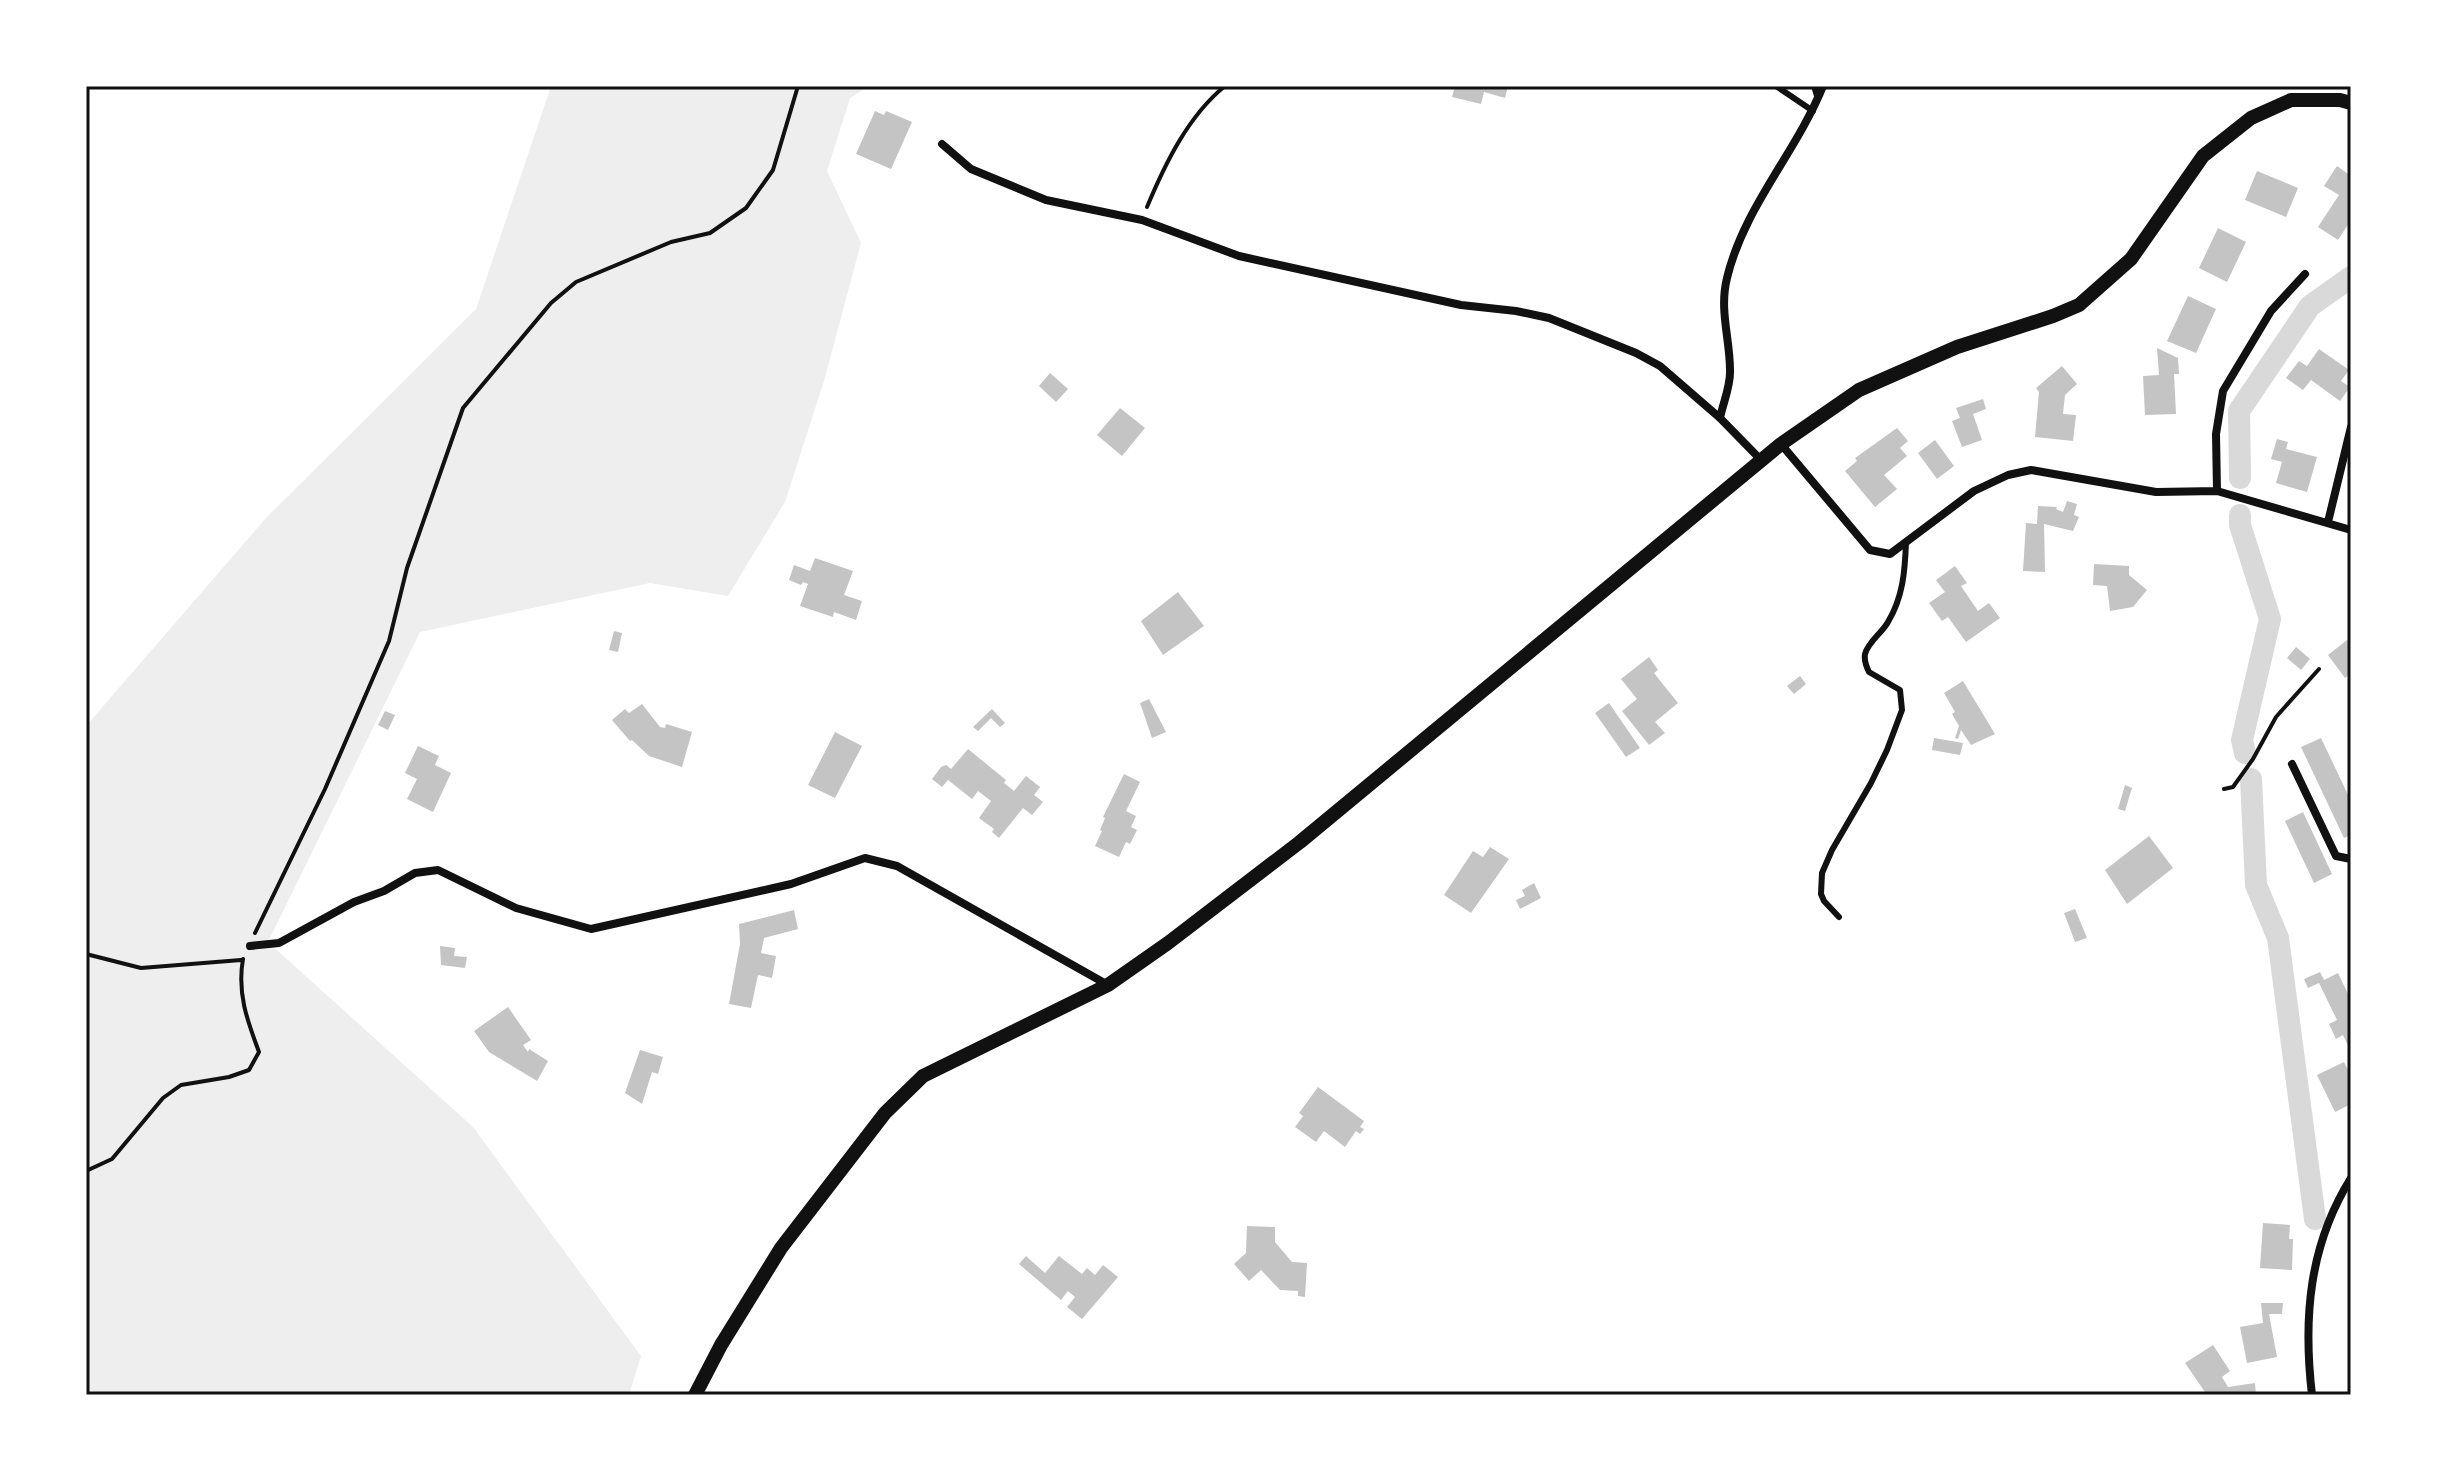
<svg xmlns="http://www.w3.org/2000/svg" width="2437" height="1481" font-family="'Alegreya Sans',sans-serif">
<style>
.green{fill:#eee}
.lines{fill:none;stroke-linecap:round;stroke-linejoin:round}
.canal{stroke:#d9d9d9;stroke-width:22}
.building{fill:#c4c4c4}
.path{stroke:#111;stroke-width:4}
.service{stroke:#111;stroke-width:6}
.minor{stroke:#111;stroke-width:8}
.tertiary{stroke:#111;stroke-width:14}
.neatline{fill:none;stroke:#111;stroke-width:3}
</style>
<rect width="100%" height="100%" fill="#fff"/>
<path class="green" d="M551,86H869L850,98L827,171L861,243L824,381L785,502L728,596L650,583L420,632L268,942L473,1127L641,1356L629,1395H86V726L265,519L476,309Z"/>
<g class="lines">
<path class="canal" d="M2240,478L2239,411L2310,306L2351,277
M2240,515V525L2270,619L2242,740L2245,753
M2251,779L2256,885L2278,938L2315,1219"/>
</g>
<path class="building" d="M1455,86H1508L1505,98L1484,92L1481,104L1452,97Z
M875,111L884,115L886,111L912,122L891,169L856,154Z
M2337,166L2351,176V220L2338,240L2318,227L2339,195L2324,186Z
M2257,171L2298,188L2286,217L2245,200Z
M2218,228L2246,242L2227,282L2199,268Z
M2188,296L2216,309L2196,353L2167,341Z
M2157,348L2178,358L2179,374H2174L2176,414L2145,415L2143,376L2159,375Z
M2319,349L2349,370L2341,381L2350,387L2340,401L2311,380L2303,390L2286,378L2299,361L2307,366Z
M2062,366L2077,384L2065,395L2063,414L2076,415L2073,441L2035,437L2039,392L2036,388Z
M1050,373L1068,389L1056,402L1039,386Z
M1983,399L1986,409L1973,414L1982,440L1962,447L1952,421L1960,418L1956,408Z
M1120,408L1145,428L1122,456L1097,435Z
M1897,428L1908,441L1900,448L1907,456L1884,475L1897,489L1875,507L1845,471L1857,461L1855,458Z
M2277,439L2288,442L2286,449L2317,457L2307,492L2276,483L2282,462L2271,459Z
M1935,440L1954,466L1937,479L1918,453Z
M2067,501L2077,504L2074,515L2079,517L2073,531L2044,524L2045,572L2023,571L2026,523L2037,524L2038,506L2057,507L2056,509L2063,512Z
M815,558L853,571L844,595L862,601L856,620L834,612L833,617L800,606L808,584L803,582L801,585L789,580L794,565L810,571Z
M2094,564L2129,566V575L2147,590L2133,607L2110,611L2107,586L2093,585Z
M1955,566L1967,583L1961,586L1978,611L1989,603L2000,618L1966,642L1948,617L1942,621L1929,603L1945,592L1936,580Z
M1178,592L1204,626L1163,655L1141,621Z
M614,631L622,633L618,652L609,650Z
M2347,640L2351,645V673L2345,678L2328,655Z
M2296,647L2310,659L2301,670L2287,658Z
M1649,657L1658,670L1654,673L1678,703L1655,722L1665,733L1649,745L1622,711L1637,699L1621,679Z
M1800,676L1806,684L1794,694L1787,686Z
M1963,681L1995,734L1971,745L1961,730L1958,739L1955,738L1959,726L1952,714L1955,712L1944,693Z
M1149,699L1166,732L1152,738L1140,703Z
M1609,703L1640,748L1626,757L1595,713Z
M642,704L660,727L665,728L666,724L692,732L682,767L649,756L632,740L630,741L612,720L625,709L629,713Z
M992,709L1005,723L1000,727L991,718L978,731L973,727Z
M385,711L395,715L388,730L378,725Z
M835,732L862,746L835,798L808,785Z
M1934,738L1963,743L1960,755L1932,750Z
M2321,738L2351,801V835L2344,838L2301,747Z
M418,746L439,756L435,765L451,773L433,812L407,799L417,779L405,773Z
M968,749L1006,780L1004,783L1014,791L1026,776L1040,787L1034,795L1043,802L1032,815L1023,808L999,838L992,832L994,829L979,818L991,801L978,791L972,799L948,780L942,787L932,779L941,767L946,765L951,769Z
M1124,774L1140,782L1126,811L1136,816L1131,827L1137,830L1130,844L1126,842L1119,857L1095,846L1102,831L1100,830L1105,818L1103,817Z
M2125,785L2132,788L2125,811L2118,809Z
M2303,812L2332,874L2314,883L2285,821Z
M2149,836L2173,868L2127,904L2105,870Z
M1490,847L1509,859L1471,913L1444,895L1473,851L1483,857Z
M1534,883L1541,898L1520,909L1516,900L1525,896L1522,890Z
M2075,909L2087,938L2075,942L2064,913Z
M794,910L798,929L764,938L761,953L776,956L772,978L758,975L751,1008L729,1004L740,944L739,924Z
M440,946L455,948L454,956L467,957L465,968L441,965Z
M2320,972L2324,980L2338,973L2351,1000V1052L2343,1035L2336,1039L2329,1024L2337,1020L2319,983L2308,988L2304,979Z
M508,1007L531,1040L523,1045L528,1052L529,1049L548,1061L537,1081L489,1052L474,1031Z
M640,1050L663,1057L658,1074L652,1072L642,1104L625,1093Z
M2344,1062L2351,1076V1104L2335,1112L2317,1075Z
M1318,1087L1364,1121L1360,1127L1364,1129L1360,1134L1356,1131L1345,1147L1324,1131L1316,1142L1295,1127L1303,1116L1299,1113Z
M2263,1223L2290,1225L2289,1239H2293L2292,1270L2260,1268Z
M1247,1226L1275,1227V1242L1292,1262L1307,1263L1305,1297L1298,1296V1291L1280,1290L1261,1270L1249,1281L1234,1264L1246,1253Z
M1026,1256L1045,1273L1059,1256L1082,1274L1087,1268L1095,1275L1103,1265L1118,1277L1082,1319L1067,1307L1075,1297L1068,1291L1061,1300L1019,1264Z
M2261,1303H2283L2282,1314H2269L2277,1357L2247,1363L2240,1327L2263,1323Z
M2213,1345L2230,1371L2222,1377L2228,1387L2255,1383L2256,1395H2207L2185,1363Z"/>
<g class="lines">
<path class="path" d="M1147,207C1165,164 1188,116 1225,86
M2224,789L2233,787L2253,759L2276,717L2319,669
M255,933L325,789L389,641L407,568L463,408L551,303L576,282L671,242L710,233L746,208L773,170L798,86
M86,954L141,968L241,960
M86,1171L112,1159L163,1098L181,1085L229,1077L249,1070L259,1052C247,1020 237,993 243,959"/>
<path class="service" d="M1776,86L1813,111
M1814,86L1818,99
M1839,917L1824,901L1821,894L1822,873L1832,850L1871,783L1887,750L1902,710L1900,690L1869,672C1866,666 1864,660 1865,654C1868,642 1882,633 1888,622C1903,597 1905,571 1906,542"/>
<path class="minor" d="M942,144L971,169L1046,200L1142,220L1239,256L1461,305L1516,311L1549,318L1636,353L1660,366L1720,418L1762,461
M1720,418C1723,403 1731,385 1730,370C1730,339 1719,310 1727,278C1744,207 1796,153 1823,86
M1781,444L1870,550L1890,554L1974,491L2008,475L2031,470L2156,492L2217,491L2351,530
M2217,491L2216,434L2223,391L2271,311L2305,274
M2328,522L2351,427
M2292,764L2336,856L2351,859
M250,946L279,943L354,902L384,891L415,873L438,870L516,908L591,929L791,884L865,858L897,866L1108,985
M2312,1395C2303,1318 2309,1245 2351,1178"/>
<path class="tertiary" d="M695,1395L721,1345L781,1248L885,1113L923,1076L1108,985L1168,943L1300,842L1781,444L1859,390L1957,347L2053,316L2079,305L2131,259L2203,156L2251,118L2291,100H2340L2351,103"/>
</g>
<rect width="2437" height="1481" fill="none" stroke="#ffffff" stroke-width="176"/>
<rect x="88" y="88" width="2261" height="1305" class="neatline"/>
</svg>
